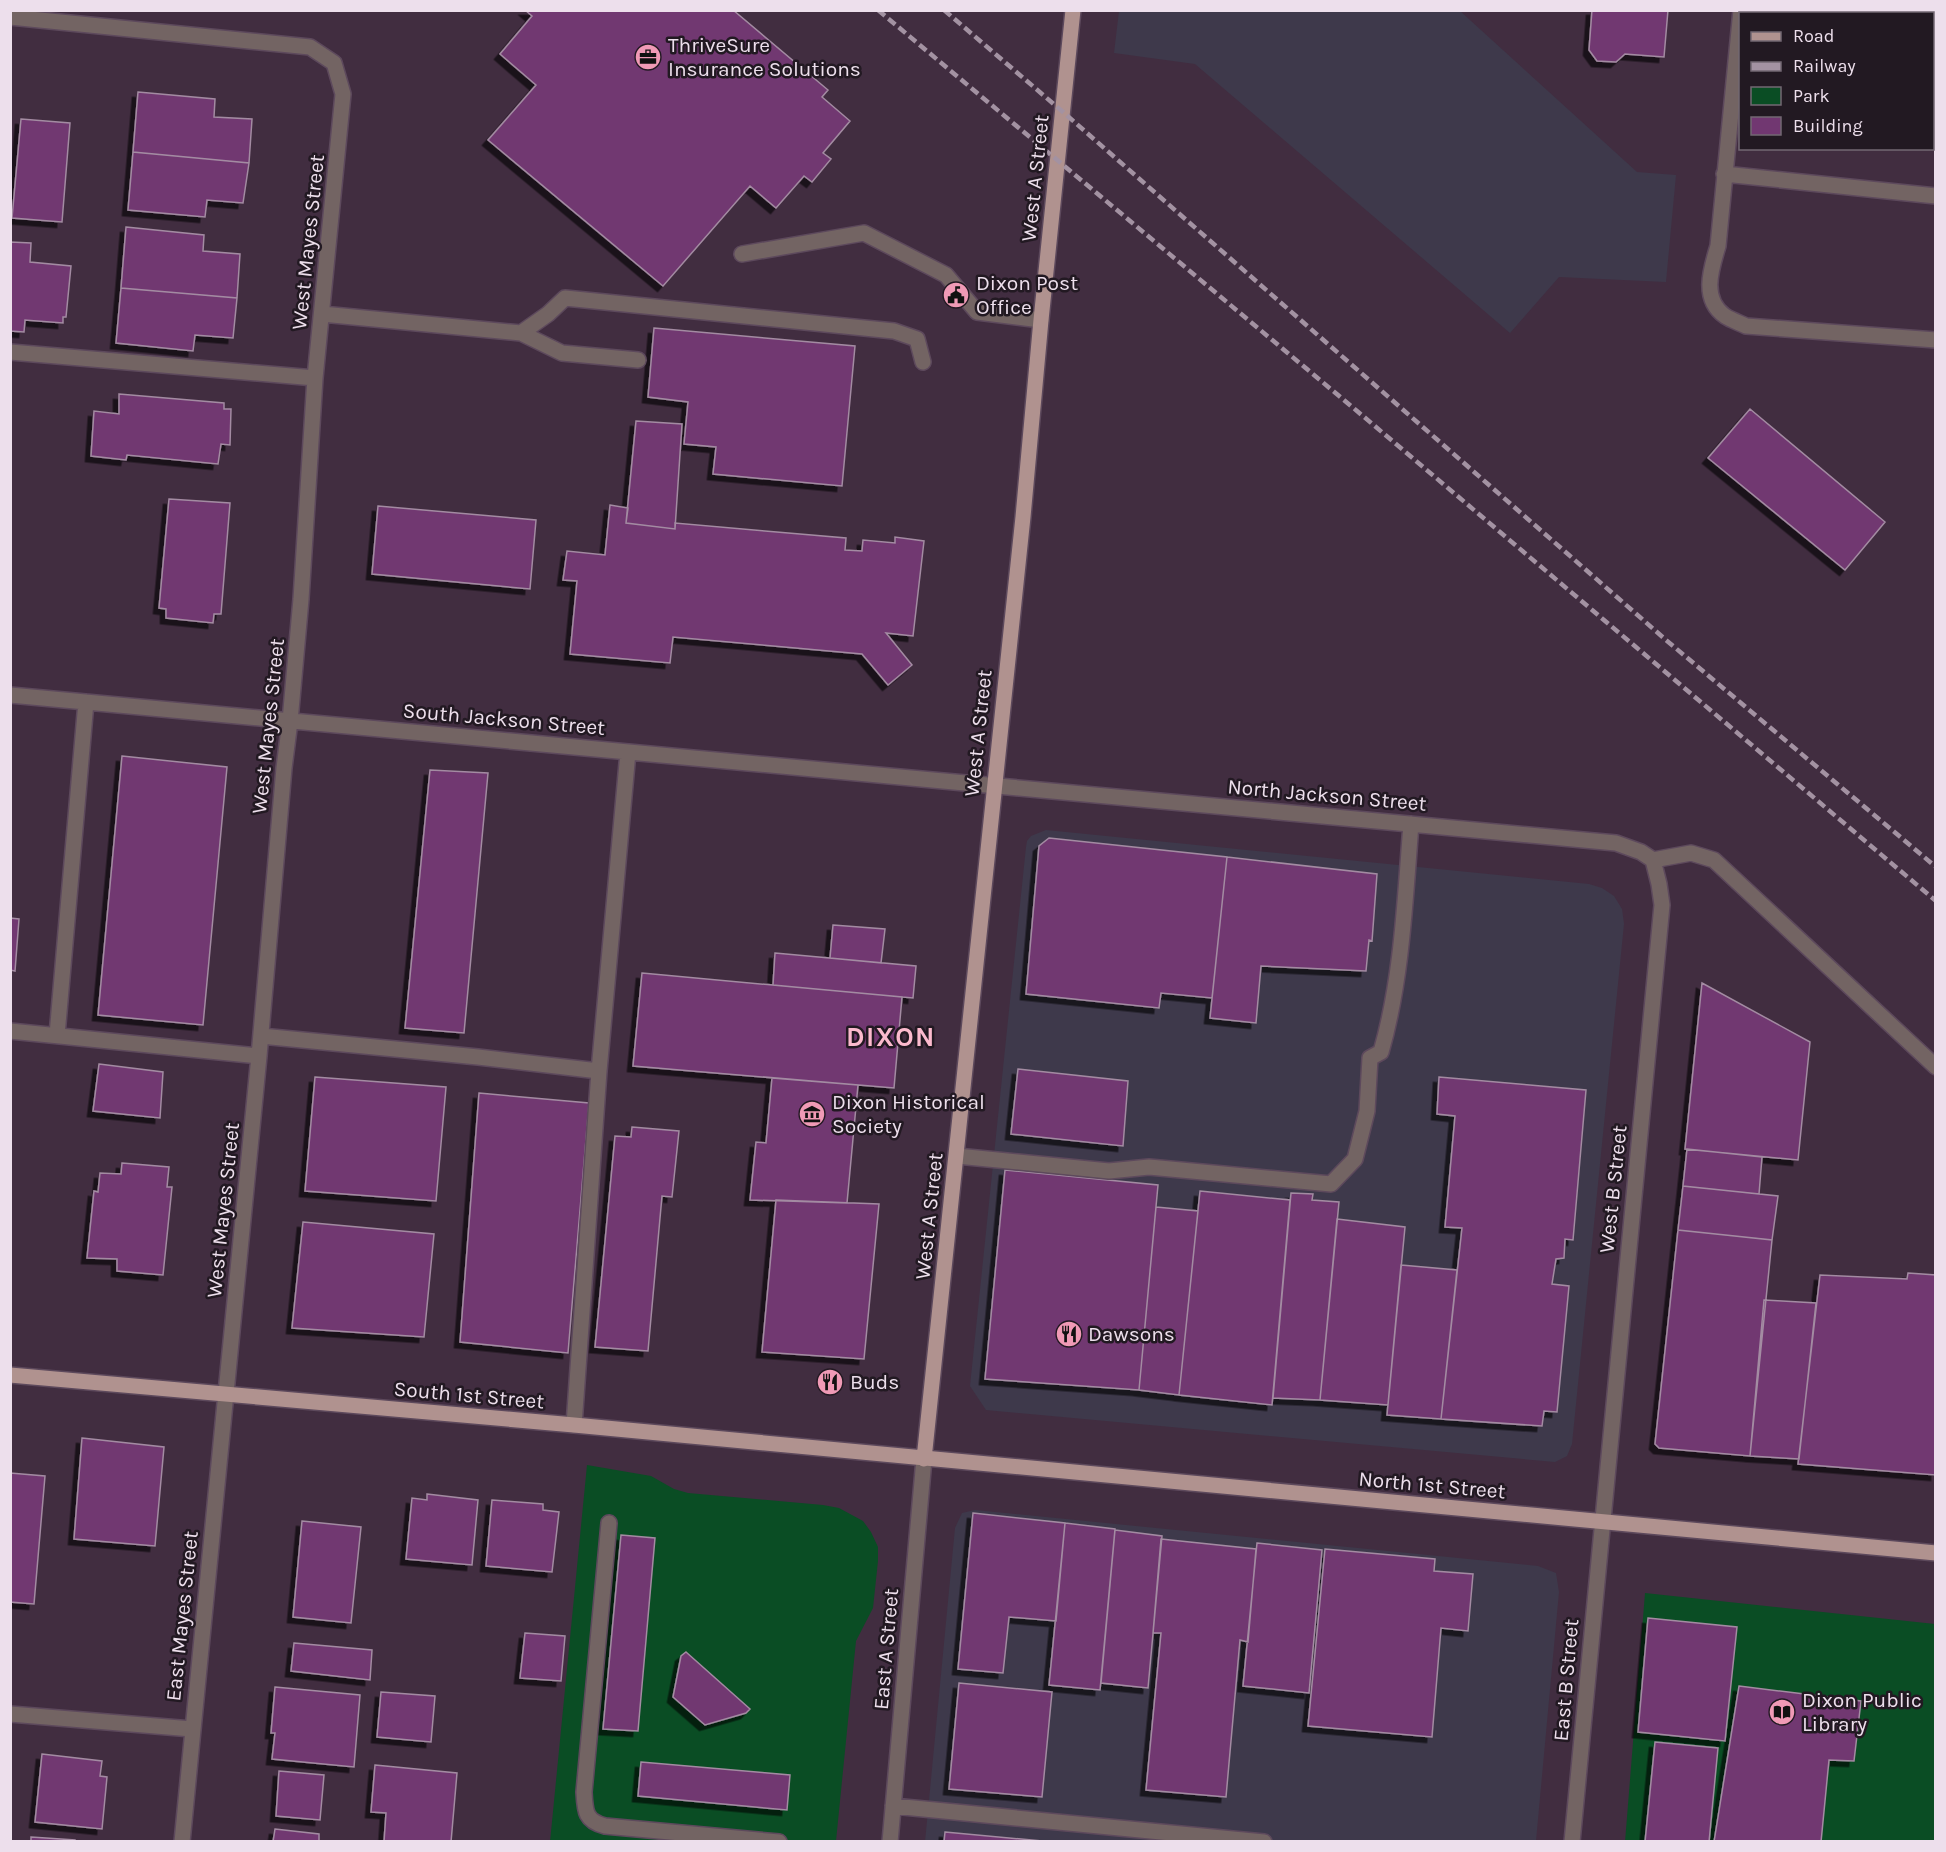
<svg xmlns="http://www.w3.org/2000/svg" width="1946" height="1852" font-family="Karla,sans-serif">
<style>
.commercial{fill:#3e394b}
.green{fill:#0a4d24}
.building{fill:#713771;stroke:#a38ba2;stroke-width:1.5;filter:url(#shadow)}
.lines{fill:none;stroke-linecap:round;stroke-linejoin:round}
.minor-casing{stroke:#5d495c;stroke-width:18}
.major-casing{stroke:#5d495c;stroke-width:18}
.minor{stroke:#736463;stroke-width:15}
.major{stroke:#b0928f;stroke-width:15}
.rail{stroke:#a392a2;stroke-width:4.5;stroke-dasharray:9 4.5;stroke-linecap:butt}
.labels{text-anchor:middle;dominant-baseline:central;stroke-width:5;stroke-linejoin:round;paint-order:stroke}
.poi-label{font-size:21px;fill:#eddfec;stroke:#221922;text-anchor:start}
.street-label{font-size:21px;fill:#eddfec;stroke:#221922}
.district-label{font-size:27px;font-weight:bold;letter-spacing:1.5px;fill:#fcbace;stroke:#221922}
</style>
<defs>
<filter id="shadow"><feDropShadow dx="-5.5" dy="5.5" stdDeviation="0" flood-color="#0009"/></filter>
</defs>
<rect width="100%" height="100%" fill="#412d40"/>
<path class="commercial" d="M1119,11H1460L1637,172L1676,175L1666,282L1559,277L1510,333L1195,64L1114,53Z
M1046,830L1589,884L1602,888L1614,896L1622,909L1624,924L1572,1444L1567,1456L1555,1462L986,1410L970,1386L1026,847L1027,841L1031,836Z
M975,1510L1538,1566L1556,1573L1559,1592L1536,1841L925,1842L955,1528L962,1513Z"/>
<path class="green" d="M587,1465L651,1476L674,1489L688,1493L823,1505L839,1508L863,1521L871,1532L878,1547V1561L873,1608L856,1641L836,1841L550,1842Z
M1645,1593L1935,1624V1841L1625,1842Z"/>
<path class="building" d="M525,10H733L828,90L822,97L850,121L823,153L831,159L812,182L804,176L776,208L750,186L663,286L488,140L536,85L500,54L532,16Z
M1592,10H1668L1664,57L1625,54L1616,62L1597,61L1589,50Z
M138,92L215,99L214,117L252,119L249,163L133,152Z
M21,119L70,123L62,222L12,218Z
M133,152L249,163L243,203L207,200L205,217L128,210Z
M126,227L204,235L203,251L240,254L237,298L121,288Z
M10,242L31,243L30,262L71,266L66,317H63V323L25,320L24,332L10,331Z
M121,288L237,298L233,338L195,335L193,351L116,343Z
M654,328L855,346L842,486L713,474L716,447L684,444L688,402L648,397Z
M119,394L224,403V409H231L230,445L221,444L218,464L127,455L126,460L91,456L94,411L119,414Z
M1750,409L1885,522L1845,570L1708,458Z
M636,421L682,424L675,529L626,523Z
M169,499L230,503L221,614H214L213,623L166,618V609L159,608Z
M610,505L628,508L626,523L675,529V523L846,538L845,550L862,551L863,540L895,543V537L924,541L913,636L886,633L912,665L888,685L862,654L673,637L670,663L570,654L577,581L563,580L567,551L605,555Z
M378,506L536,520L530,589L372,574Z
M122,756L227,767L203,1025L98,1015Z
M430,770L488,773L464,1033L405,1028Z
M1049,838L1227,857L1212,998L1161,993L1159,1008L1026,994L1039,846Z
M1227,857L1377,874L1372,941L1369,940L1366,971L1261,966L1256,1023L1210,1018Z
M10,918L19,919L15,971L10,970Z
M833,925L885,929L881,963L830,958Z
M775,953L916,966L913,998L773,985Z
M642,973L902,997L894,1088L633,1066Z
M1702,983L1810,1042L1798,1160L1685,1149Z
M99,1064L163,1072L160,1118L93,1111Z
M1018,1069L1128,1081L1123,1146L1011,1134Z
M315,1077L446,1087L436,1201L305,1191Z
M1439,1077L1586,1090L1573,1240L1565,1239L1564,1258L1556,1259L1552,1284L1569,1286L1557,1412L1544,1411L1542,1426L1441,1419L1462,1228L1445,1227L1455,1116L1437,1114Z
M772,1078L858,1085L847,1203L750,1200L756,1142L766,1143Z
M479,1093L589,1103L568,1353L460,1342Z
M632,1127L679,1131L672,1197L662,1196L648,1351L595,1347L615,1136L631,1137Z
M1687,1149L1762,1157L1759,1194L1683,1186Z
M122,1163L169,1167L167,1187H172L163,1275L117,1271V1259L87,1258L94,1191L98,1192L100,1173L121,1174Z
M1005,1170L1158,1185L1139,1390L985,1379Z
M1683,1186L1778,1196L1772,1240L1678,1230Z
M1200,1191L1290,1200L1272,1405L1179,1395Z
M1291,1193L1313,1194L1312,1200L1339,1202L1320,1400L1273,1398Z
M776,1200L879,1204L864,1359L762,1352Z
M1156,1207L1198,1211L1179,1395L1139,1390Z
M1337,1219L1405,1227L1388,1405L1320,1400Z
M303,1222L434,1234L424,1337L292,1328Z
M1678,1230L1772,1240L1750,1456L1659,1448L1655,1444Z
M1401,1265L1457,1270L1441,1419L1387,1415Z
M1908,1273L1936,1275V1475L1798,1464L1820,1275L1907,1279Z
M1764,1300L1816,1303L1799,1459L1750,1456Z
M82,1438L164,1447L155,1546L74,1539Z
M10,1473L45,1476L34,1604L10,1602Z
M427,1494L478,1500L472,1565L406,1559L412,1498L427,1500Z
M492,1500L543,1504V1510L559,1512L552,1572L486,1566Z
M973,1513L1065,1523L1056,1621L1009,1617L1003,1673L958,1669Z
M302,1521L361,1527L351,1623L293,1617Z
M1065,1523L1115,1529L1100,1690L1049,1685Z
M1115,1530L1162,1536L1148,1688L1101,1683Z
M621,1535L655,1538L638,1731L603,1729Z
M1161,1539L1256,1549L1248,1642L1240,1640L1226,1797L1146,1790L1161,1633H1153Z
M1257,1543L1322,1550L1309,1693L1243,1686Z
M1325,1549L1435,1559L1434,1571L1473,1574L1468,1631L1441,1628L1432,1737L1308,1726Z
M1648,1618L1737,1627L1725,1741L1638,1732Z
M525,1633L565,1636L561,1681L520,1678Z
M294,1643L372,1650L370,1680L291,1671Z
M686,1652L750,1709L746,1713L705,1725L673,1697L681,1656Z
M959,1683L1052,1692L1042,1797L949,1789Z
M1739,1686L1861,1701L1854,1761L1829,1760L1821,1842H1714Z
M275,1687L360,1695L354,1767L272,1759L275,1733H271Z
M381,1692L435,1696L431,1742L377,1737Z
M1655,1742L1718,1748L1709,1842H1645Z
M42,1754L102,1761L100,1776L107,1777L102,1829L35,1822Z
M641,1762L790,1775L787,1810L638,1796Z
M375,1765L457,1773L451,1842H384L386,1813L371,1812Z
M279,1771L324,1775L320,1820L276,1816Z
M275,1829L319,1834V1842H273Z
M945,1832L1053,1842H944Z
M31,1837L75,1840V1842H31Z"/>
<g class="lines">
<defs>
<path id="minor" d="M1741,10L1718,246C1711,269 1701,299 1725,316C1731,320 1740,323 1746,326L1936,340
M10,17L310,47L334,63L343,94L315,378L301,599L290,721L284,768L259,1056L182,1842
M1724,174L1936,196
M742,254L864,233L946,275L977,312L1041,320
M322,314L521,333L548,314L565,298L894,331L917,339L923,362
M521,333L562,353L638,360
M10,352L315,378
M10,695L1616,843L1641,852L1653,860
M1653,860L1691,853L1714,860L1936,1067
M10,1031L259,1056
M57,1035L86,702
M261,1036L478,1057L599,1071
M957,1156L1109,1171L1149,1167L1331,1184L1355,1159L1367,1111L1370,1058L1381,1052C1402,979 1405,900 1411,824
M574,1425L599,1071L628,752
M609,1523L584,1792C585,1811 585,1821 605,1826L779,1842
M10,1714L192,1729
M893,1806L1264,1842
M890,1842L924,1459
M1572,1842L1662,905L1659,884L1653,860"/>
<path id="major" d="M10,1375L574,1425L1936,1553
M924,1459L1023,517L1041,320L1073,10"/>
</defs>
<use href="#minor" class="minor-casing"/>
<use href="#major" class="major-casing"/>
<use href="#minor" class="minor"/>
<use href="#major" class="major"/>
<path class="rail" d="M878,10L1357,411L1936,901
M944,10L1063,112L1666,640L1936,867"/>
</g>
<defs>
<symbol id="office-disc" viewBox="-11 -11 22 22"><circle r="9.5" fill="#f09ab6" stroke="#221922"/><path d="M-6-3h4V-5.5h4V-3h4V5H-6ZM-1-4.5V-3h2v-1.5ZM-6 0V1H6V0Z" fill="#111"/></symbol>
<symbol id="civic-disc" viewBox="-11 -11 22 22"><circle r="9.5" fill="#f09ab6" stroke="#221922"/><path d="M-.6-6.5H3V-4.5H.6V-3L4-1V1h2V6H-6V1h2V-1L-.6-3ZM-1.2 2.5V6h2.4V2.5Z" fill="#111"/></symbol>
<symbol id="museum-disc" viewBox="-11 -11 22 22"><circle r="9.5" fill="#f09ab6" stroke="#221922"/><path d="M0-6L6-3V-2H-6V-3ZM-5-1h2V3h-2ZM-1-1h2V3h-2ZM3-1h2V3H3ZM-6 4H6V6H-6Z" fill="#111"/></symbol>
<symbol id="restaurant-disc" viewBox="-11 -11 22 22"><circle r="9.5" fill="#f09ab6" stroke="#221922"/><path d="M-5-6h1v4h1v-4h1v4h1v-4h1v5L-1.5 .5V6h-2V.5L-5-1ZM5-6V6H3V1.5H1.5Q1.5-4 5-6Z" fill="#111"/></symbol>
<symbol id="library-disc" viewBox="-11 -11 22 22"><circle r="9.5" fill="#f09ab6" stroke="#221922"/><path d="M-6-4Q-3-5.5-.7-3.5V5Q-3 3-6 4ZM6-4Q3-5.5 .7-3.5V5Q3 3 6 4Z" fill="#111"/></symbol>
</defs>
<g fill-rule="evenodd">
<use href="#office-disc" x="633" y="42" width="30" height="30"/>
<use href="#civic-disc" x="941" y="280" width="30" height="30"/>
<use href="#museum-disc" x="797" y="1099" width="30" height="30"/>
<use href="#restaurant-disc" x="1054" y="1319" width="30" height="30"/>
<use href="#restaurant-disc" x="815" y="1367" width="30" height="30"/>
<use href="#library-disc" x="1767" y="1697" width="30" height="30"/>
</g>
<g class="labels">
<g class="poi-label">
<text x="668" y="45">ThriveSure<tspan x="668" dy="24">Insurance Solutions</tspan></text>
<text x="976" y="283">Dixon Post<tspan x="976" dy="24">Office</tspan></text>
<text x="832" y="1102">Dixon Historical<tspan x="832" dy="24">Society</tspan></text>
<text x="1088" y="1334">Dawsons</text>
<text x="850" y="1382">Buds</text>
<text x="1802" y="1700">Dixon Public<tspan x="1802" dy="24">Library</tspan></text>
</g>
<g class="street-label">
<text transform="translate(1035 178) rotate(-84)">West A Street</text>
<text transform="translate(308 242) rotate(-84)">West Mayes Street</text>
<text transform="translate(504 719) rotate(5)">South Jackson Street</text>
<text transform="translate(268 726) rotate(-84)">West Mayes Street</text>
<text transform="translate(978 733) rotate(-84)">West A Street</text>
<text transform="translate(1327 795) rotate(5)">North Jackson Street</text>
<text transform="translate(1613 1189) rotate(-84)">West B Street</text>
<text transform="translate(223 1210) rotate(-84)">West Mayes Street</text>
<text transform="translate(929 1216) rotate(-84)">West A Street</text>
<text transform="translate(469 1395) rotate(5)">South 1st Street</text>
<text transform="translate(1432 1485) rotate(5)">North 1st Street</text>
<text transform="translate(182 1616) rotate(-84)">East Mayes Street</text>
<text transform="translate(886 1649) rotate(-85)">East A Street</text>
<text transform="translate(1566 1680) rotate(-85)">East B Street</text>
</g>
<g class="district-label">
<text x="891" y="1037">DIXON</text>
</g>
</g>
<rect width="1946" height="1852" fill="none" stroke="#eddfec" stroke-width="24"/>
<rect x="1739" y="12" width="195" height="138" fill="#221922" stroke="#736873" stroke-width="1.5"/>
<rect x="1751" y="32" width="30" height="9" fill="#b0928f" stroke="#736873" stroke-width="1.5"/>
<text x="1793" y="42" font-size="18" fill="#eddfec">Road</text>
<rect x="1751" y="62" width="30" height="9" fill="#a392a2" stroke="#736873" stroke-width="1.5"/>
<text x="1793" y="72" font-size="18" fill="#eddfec">Railway</text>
<rect x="1751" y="87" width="30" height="18" fill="#0a4d24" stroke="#736873" stroke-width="1.5"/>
<text x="1793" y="102" font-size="18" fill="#eddfec">Park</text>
<rect x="1751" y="117" width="30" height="18" fill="#713771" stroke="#736873" stroke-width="1.5"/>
<text x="1793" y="132" font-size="18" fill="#eddfec">Building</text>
</svg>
